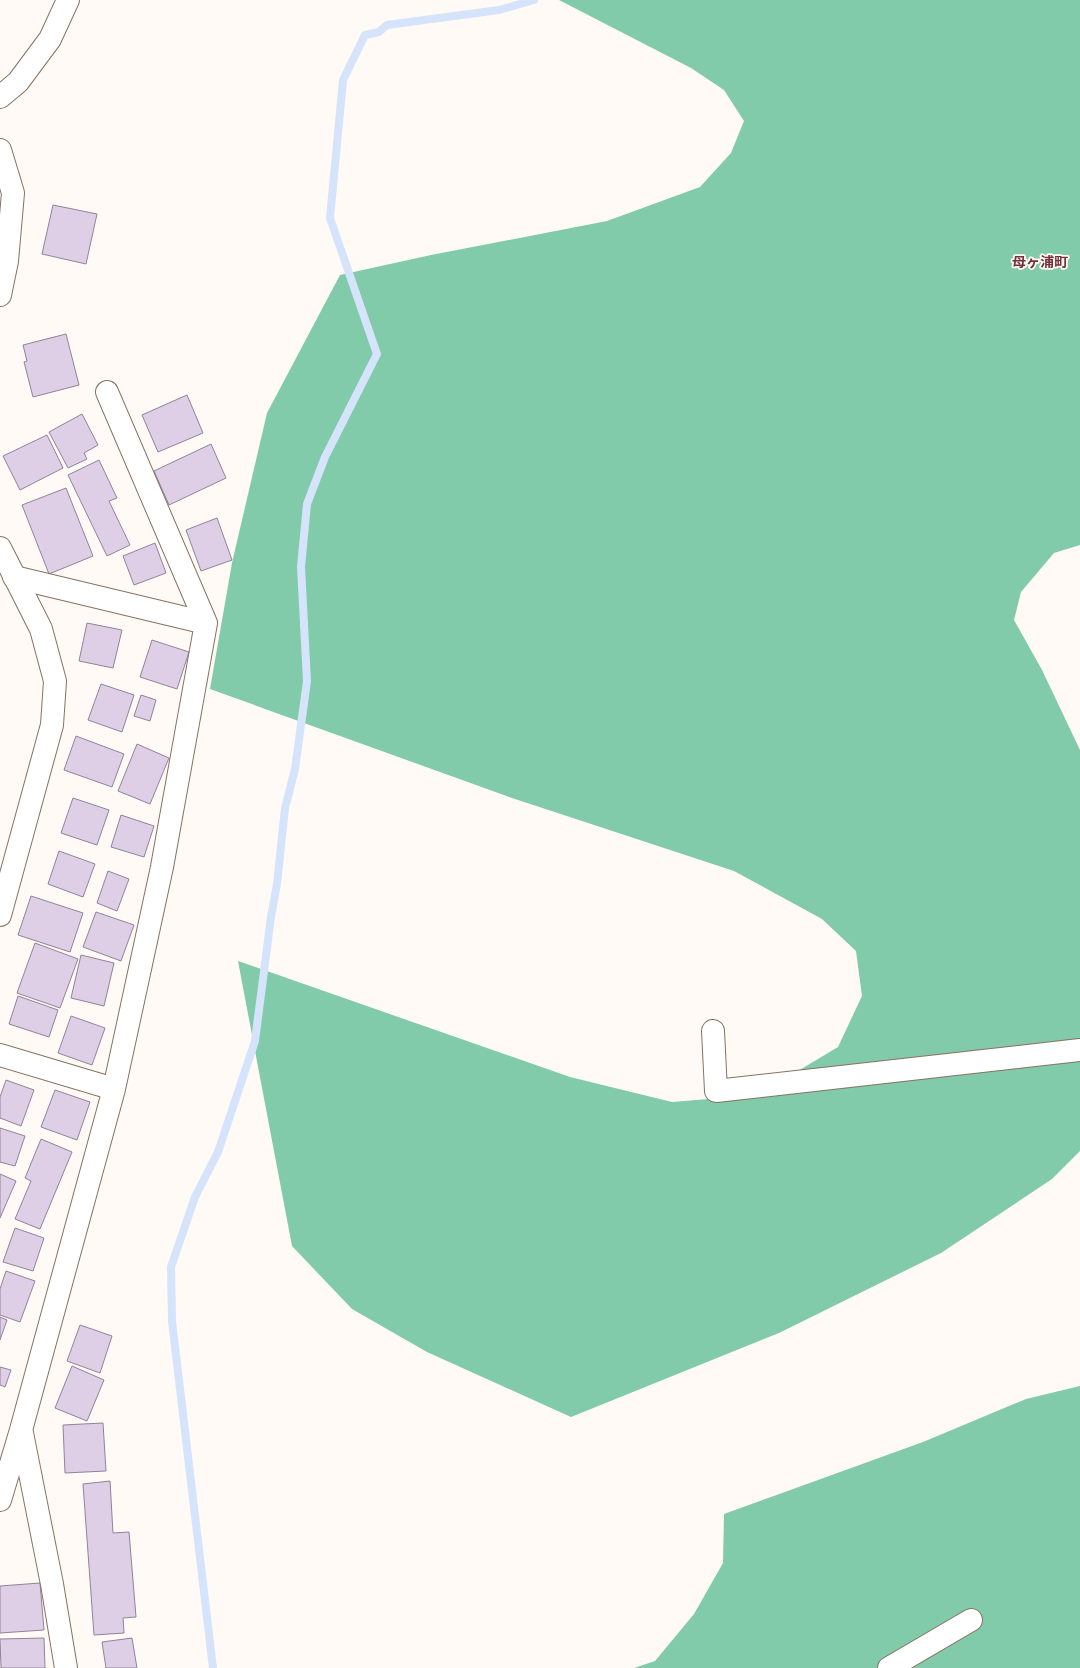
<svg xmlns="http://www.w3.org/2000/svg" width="1080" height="1668" font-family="'Roboto Condensed','Noto Sans JP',sans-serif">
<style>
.forest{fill:#81caaa}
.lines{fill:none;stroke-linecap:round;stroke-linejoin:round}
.stream{stroke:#d5e4fb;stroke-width:8}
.building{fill:#decee6;stroke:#918398}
.minor-casing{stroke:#867260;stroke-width:24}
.tertiary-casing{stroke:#867260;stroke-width:24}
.minor{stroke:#fff;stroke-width:22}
.tertiary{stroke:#fff;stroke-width:22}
.labels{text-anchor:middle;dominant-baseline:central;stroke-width:3.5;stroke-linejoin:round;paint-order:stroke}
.quarter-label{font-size:14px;font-weight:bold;fill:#752e3e;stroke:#fffaf6}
</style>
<rect width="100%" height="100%" fill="#fffaf6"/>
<path class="forest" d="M559,0H1080V545L1054,553L1021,592L1014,620L1042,670L1080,750V1151L1052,1179L941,1253L779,1333L571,1417L427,1352L352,1309L292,1246L238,961L570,1077L672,1102L758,1095L838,1047L862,996L856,951L822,919L734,871L512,798L210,689L232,563L267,413L340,275L431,255L607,221L700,187L731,153L744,121L724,90L691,68Z
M1080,1386V1668H634L655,1661L694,1614L723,1563L724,1514L923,1442L1026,1399Z"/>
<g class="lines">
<path class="stream" d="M213,1668L172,1321L171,1267L195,1197L218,1152L255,1041L271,917L277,884L285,808L295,769L307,681L301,567L307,504L325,457L377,354L330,218L343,80L365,35L379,32L387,25L499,10L534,0"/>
</g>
<path class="building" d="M53,205L97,214L86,264L42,254Z
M66,334L79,385L33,397L24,362L27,361L23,345Z
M187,395L203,433L158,452L142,415Z
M82,414L98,445L84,453L87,459L68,468L49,432Z
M47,435L63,468L20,490L3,456Z
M211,444L226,478L169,505L154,471Z
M99,460L117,498L109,501L130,545L107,556L68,475Z
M66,488L93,556L49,574L22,505Z
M217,518L232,560L201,571L186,530Z
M155,543L166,573L134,585L123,556Z
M87,623L122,630L113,668L79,661Z
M152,640L189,652L177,689L140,677Z
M101,684L134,695L122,732L88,720Z
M141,695L156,700L150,721L134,716Z
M76,736L124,754L112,787L64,770Z
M137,744L169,758L150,804L118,791Z
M73,798L109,810L97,845L61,833Z
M121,815L154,826L144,857L111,847Z
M59,851L95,864L83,897L48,884Z
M108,871L129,879L117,911L97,903Z
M31,896L83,913L70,952L18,935Z
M96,912L134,925L121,961L83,947Z
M35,943L78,959L60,1008L17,993Z
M81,955L114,963L104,1006L71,998Z
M18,996L58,1010L49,1037L9,1024Z
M71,1016L105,1028L92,1065L58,1053Z
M6,1080L34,1090L21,1126L0,1118V1097Z
M55,1090L90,1102L77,1140L41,1127Z
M0,1128L25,1136L15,1166L0,1162Z
M41,1139L72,1152L40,1229L15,1219L31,1181L25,1178Z
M0,1174L16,1181L0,1218Z
M15,1228L44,1238L33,1271L3,1262Z
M6,1271L35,1281L20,1322L0,1315V1289Z
M0,1317L7,1320L0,1340Z
M80,1325L112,1336L100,1373L67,1361Z
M72,1366L104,1380L87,1421L55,1408Z
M0,1367L11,1370L5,1387L0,1385Z
M103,1423L106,1471L65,1473L63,1425Z
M110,1481L113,1533L129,1532L136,1617L123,1618L124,1633L94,1635L83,1484Z
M40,1583L44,1630L0,1633V1586Z
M44,1638L45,1668H1L0,1639Z
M132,1638L137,1668H106L102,1642Z"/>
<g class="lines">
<defs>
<path id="minor" d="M0,97L18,82L50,39L68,0
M14,577L206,623
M713,1031L716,1091L1080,1050
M0,1055L114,1089
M22,1433L52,1584L66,1668
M0,1500L21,1430L114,1089L162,867L206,623L107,392
M889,1668L971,1620"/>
<path id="tertiary" d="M0,150L13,193L7,261L0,295
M0,548L41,629L55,681L52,725L0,915"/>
</defs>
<use href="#minor" class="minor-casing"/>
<use href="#tertiary" class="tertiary-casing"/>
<use href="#minor" class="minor"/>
<use href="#tertiary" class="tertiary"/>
</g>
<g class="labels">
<g class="quarter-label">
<text x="1040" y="262">母ヶ浦町</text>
</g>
</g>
</svg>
